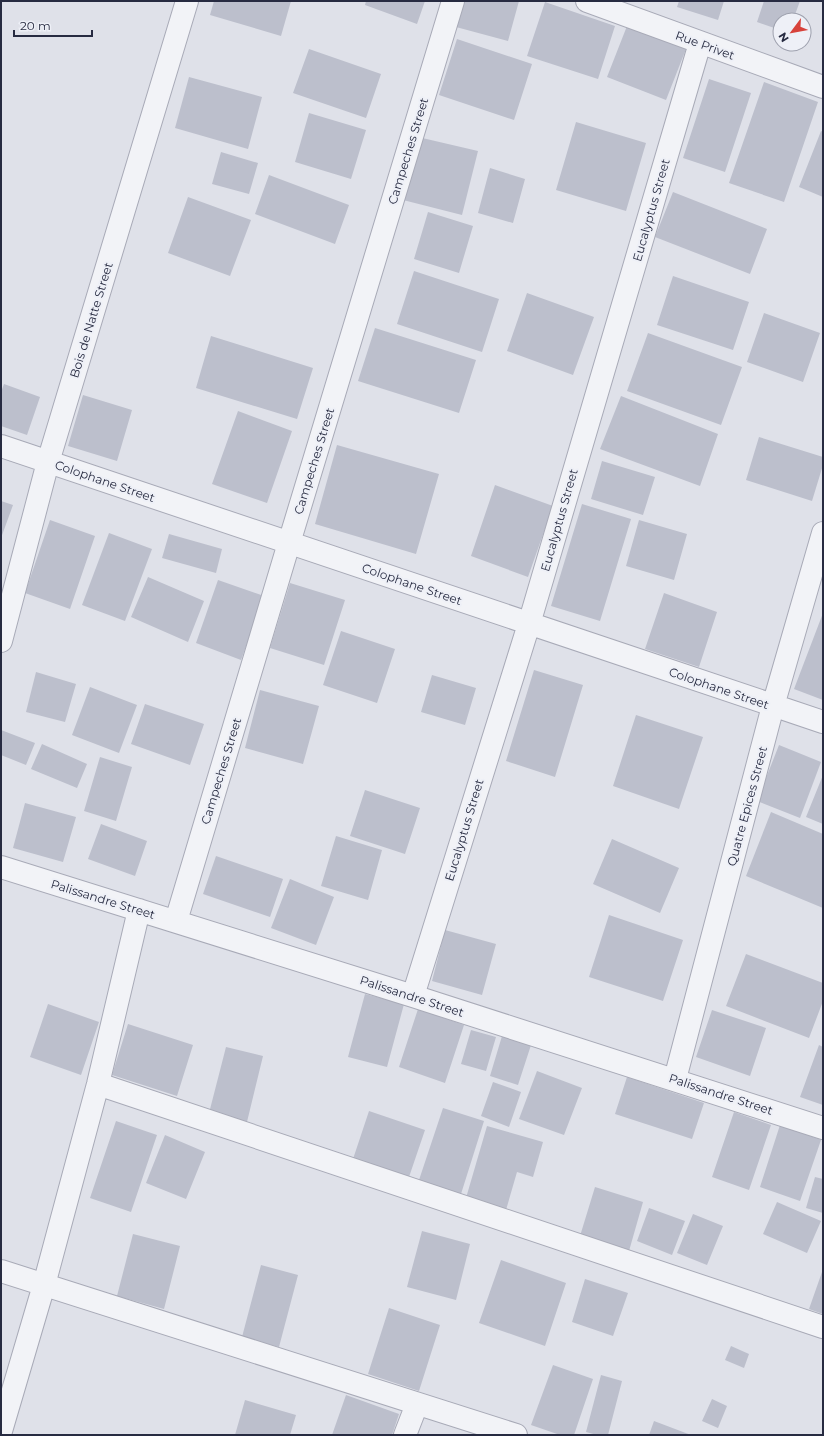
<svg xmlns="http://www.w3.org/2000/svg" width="824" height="1436" font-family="Montserrat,sans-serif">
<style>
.building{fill:#bcbfcc}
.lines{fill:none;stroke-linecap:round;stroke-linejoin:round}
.minor-casing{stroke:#a8aab7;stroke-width:24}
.minor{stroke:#f2f3f7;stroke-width:22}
.labels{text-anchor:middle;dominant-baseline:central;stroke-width:4;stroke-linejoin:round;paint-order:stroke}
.street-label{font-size:12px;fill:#272b41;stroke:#eef0f7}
</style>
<rect width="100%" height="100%" fill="#dfe1e9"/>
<path class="building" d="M214,1H291L281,36L210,15Z
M366,1H425L417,24L365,5Z
M463,1H519L508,41L456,27Z
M679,1H724L718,20L677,7Z
M764,1H800L793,20H780V30L757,22Z
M545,2L615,26L598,79L527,56Z
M627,26L686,49L666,100L607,77Z
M457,39L532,64L514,120L439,95Z
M309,49L381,74L366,118L293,93Z
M189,77L262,97L248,149L175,128Z
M709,79L751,93L725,172L683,158Z
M764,82L818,102L784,202L729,183Z
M309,113L366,130L351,179L295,162Z
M576,122L646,143L626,211L556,190Z
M821,131L823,132V197L799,187Z
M418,137L478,151L462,215L403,200Z
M221,152L258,163L249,194L212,184Z
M490,168L525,179L513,223L478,213Z
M269,175L349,205L335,244L255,214Z
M673,192L767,229L750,274L655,237Z
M188,197L251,220L230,276L168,253Z
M428,212L473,226L459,273L414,259Z
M414,271L499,299L482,352L397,324Z
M673,276L749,302L733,350L657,325Z
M527,293L594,317L573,375L507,351Z
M764,313L820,333L803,382L747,362Z
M375,328L476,360L459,413L358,381Z
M648,333L742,367L721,425L627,391Z
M211,336L313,368L297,419L196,388Z
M4,384L40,397L27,435L1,426V392Z
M83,395L132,410L117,461L68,446Z
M621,396L718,434L700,486L600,449Z
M238,411L292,431L267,503L212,484Z
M759,437L823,457V465L812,501L746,480Z
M337,445L439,474L416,554L315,524Z
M602,461L655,477L643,515L591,499Z
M495,485L553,506L528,577L471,556Z
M1,501L13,505L1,538Z
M582,504L631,519L600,621L551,606Z
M50,520L95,536L70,609L25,593Z
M639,520L687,534L674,580L626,566Z
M109,533L152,549L125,621L82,605Z
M169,534L222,549L216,573L162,558Z
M148,577L204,601L188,642L131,617Z
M218,580L264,596L241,660L196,643Z
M290,583L345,600L324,665L270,648Z
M664,593L717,612L699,667L645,649Z
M823,613V700L794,689Z
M341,631L395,649L377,703L323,685Z
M534,670L583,685L555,777L506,761Z
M36,672L76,684L65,722L26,712Z
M432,675L476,688L465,725L421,712Z
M90,687L137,705L119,753L72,735Z
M260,690L319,706L303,764L245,748Z
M145,704L204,724L190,765L131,744Z
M636,715L703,737L679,809L613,786Z
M1,730L35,743L26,765L1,755Z
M42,744L87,764L77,788L31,769Z
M779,745L821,762L800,818L757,801Z
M100,757L132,767L116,821L84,811Z
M823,775V824L806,817Z
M365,790L420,808L405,854L350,836Z
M25,803L76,817L63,862L13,848Z
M771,812L823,834V908L746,876Z
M101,824L147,841L135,876L88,859Z
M336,836L382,850L368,900L321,886Z
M612,839L679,868L660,913L593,884Z
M216,856L283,879L270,917L203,894Z
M290,879L334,897L316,945L271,928Z
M609,915L683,940L663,1001L589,977Z
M445,930L496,944L482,995L432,981Z
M746,954L823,983V1001L809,1038L726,1006Z
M365,994L404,1004L387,1067L348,1057Z
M48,1004L99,1022L81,1075L30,1057Z
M418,1009L464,1025L445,1083L399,1067Z
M712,1010L766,1028L750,1076L696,1057Z
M128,1024L193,1045L177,1096L112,1075Z
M471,1030L496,1037L486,1071L461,1064Z
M502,1036L531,1045L518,1085L490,1076Z
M819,1045L823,1047V1105L800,1097Z
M226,1047L263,1056L246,1126L208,1117Z
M537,1071L582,1088L564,1135L519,1119Z
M627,1077L704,1103L692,1139L615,1114Z
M493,1082L521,1092L509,1127L481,1116Z
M443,1108L484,1121L461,1194L419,1180Z
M369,1111L425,1130L409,1177L353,1159Z
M734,1112L771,1125L749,1190L712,1177Z
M116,1121L157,1135L131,1212L90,1198Z
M780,1125L821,1140L800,1201L760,1187Z
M487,1126L543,1142L533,1177L517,1172L506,1210L466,1198Z
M165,1135L205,1152L186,1199L146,1183Z
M815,1177L823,1179V1213L806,1208Z
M595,1187L643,1202L629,1251L580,1236Z
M777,1202L821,1221L807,1253L763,1234Z
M649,1208L685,1221L672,1255L637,1241Z
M693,1214L723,1226L707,1265L677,1253Z
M422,1231L470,1244L456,1300L407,1287Z
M133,1234L180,1246L164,1309L117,1296Z
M501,1260L566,1283L545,1346L479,1323Z
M261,1265L298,1275L279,1347L242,1337Z
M822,1272L823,1273V1314L809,1309Z
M585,1279L628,1293L613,1336L572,1322Z
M389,1308L440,1325L419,1391L368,1374Z
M731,1346L749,1354L744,1368L725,1360Z
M553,1365L593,1379L574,1435H560L531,1425Z
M601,1375L622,1381L608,1435H597L586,1432Z
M346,1395L399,1414L392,1435H332Z
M712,1399L727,1406L718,1428L702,1421Z
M245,1400L296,1415L290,1435H235Z
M654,1421L691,1435H649Z"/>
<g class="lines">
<defs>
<path id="minor" d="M587,1L823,87
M1,446L823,722
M1,641L48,462L187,1
M1,867L413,996L823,1128
M176,921L289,543L453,1
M413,996L529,624L700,43
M675,1079L773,706L823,533
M98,1084L823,1327
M1,1271L516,1435
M1,1431L44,1285L98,1084L139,910
M405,1435L417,1404"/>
</defs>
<use href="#minor" class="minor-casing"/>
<use href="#minor" class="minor"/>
</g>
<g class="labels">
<g class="street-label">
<text transform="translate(705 45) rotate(20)">Rue Privet</text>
<text transform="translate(408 151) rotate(-73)">Campeches Street</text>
<text transform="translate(651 210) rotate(-74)">Eucalyptus Street</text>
<text transform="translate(91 320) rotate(-73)">Bois de Natte Street</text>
<text transform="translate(314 461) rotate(-73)">Campeches Street</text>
<text transform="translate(105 481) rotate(19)">Colophane Street</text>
<text transform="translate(559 520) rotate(-74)">Eucalyptus Street</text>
<text transform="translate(412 584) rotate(19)">Colophane Street</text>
<text transform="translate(719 688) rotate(19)">Colophane Street</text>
<text transform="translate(221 771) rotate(-73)">Campeches Street</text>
<text transform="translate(747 806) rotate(-75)">Quatre Epices Street</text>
<text transform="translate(464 830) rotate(-73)">Eucalyptus Street</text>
<text transform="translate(103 899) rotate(17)">Palissandre Street</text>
<text transform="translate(412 996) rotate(18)">Palissandre Street</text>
<text transform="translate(721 1094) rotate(18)">Palissandre Street</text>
</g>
</g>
<rect width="824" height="1436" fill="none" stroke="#272b41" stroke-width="4"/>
<g transform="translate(792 32) rotate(238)"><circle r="19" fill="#eef0f7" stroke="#9ea1ae"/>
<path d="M0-3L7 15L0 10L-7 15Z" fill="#d7423b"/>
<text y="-6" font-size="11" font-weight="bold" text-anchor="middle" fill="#272b41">N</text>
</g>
<path d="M14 30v6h78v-6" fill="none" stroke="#272b41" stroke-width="2"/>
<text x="20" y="30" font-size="12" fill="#272b41" stroke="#eef0f7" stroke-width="3" paint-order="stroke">20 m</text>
</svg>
